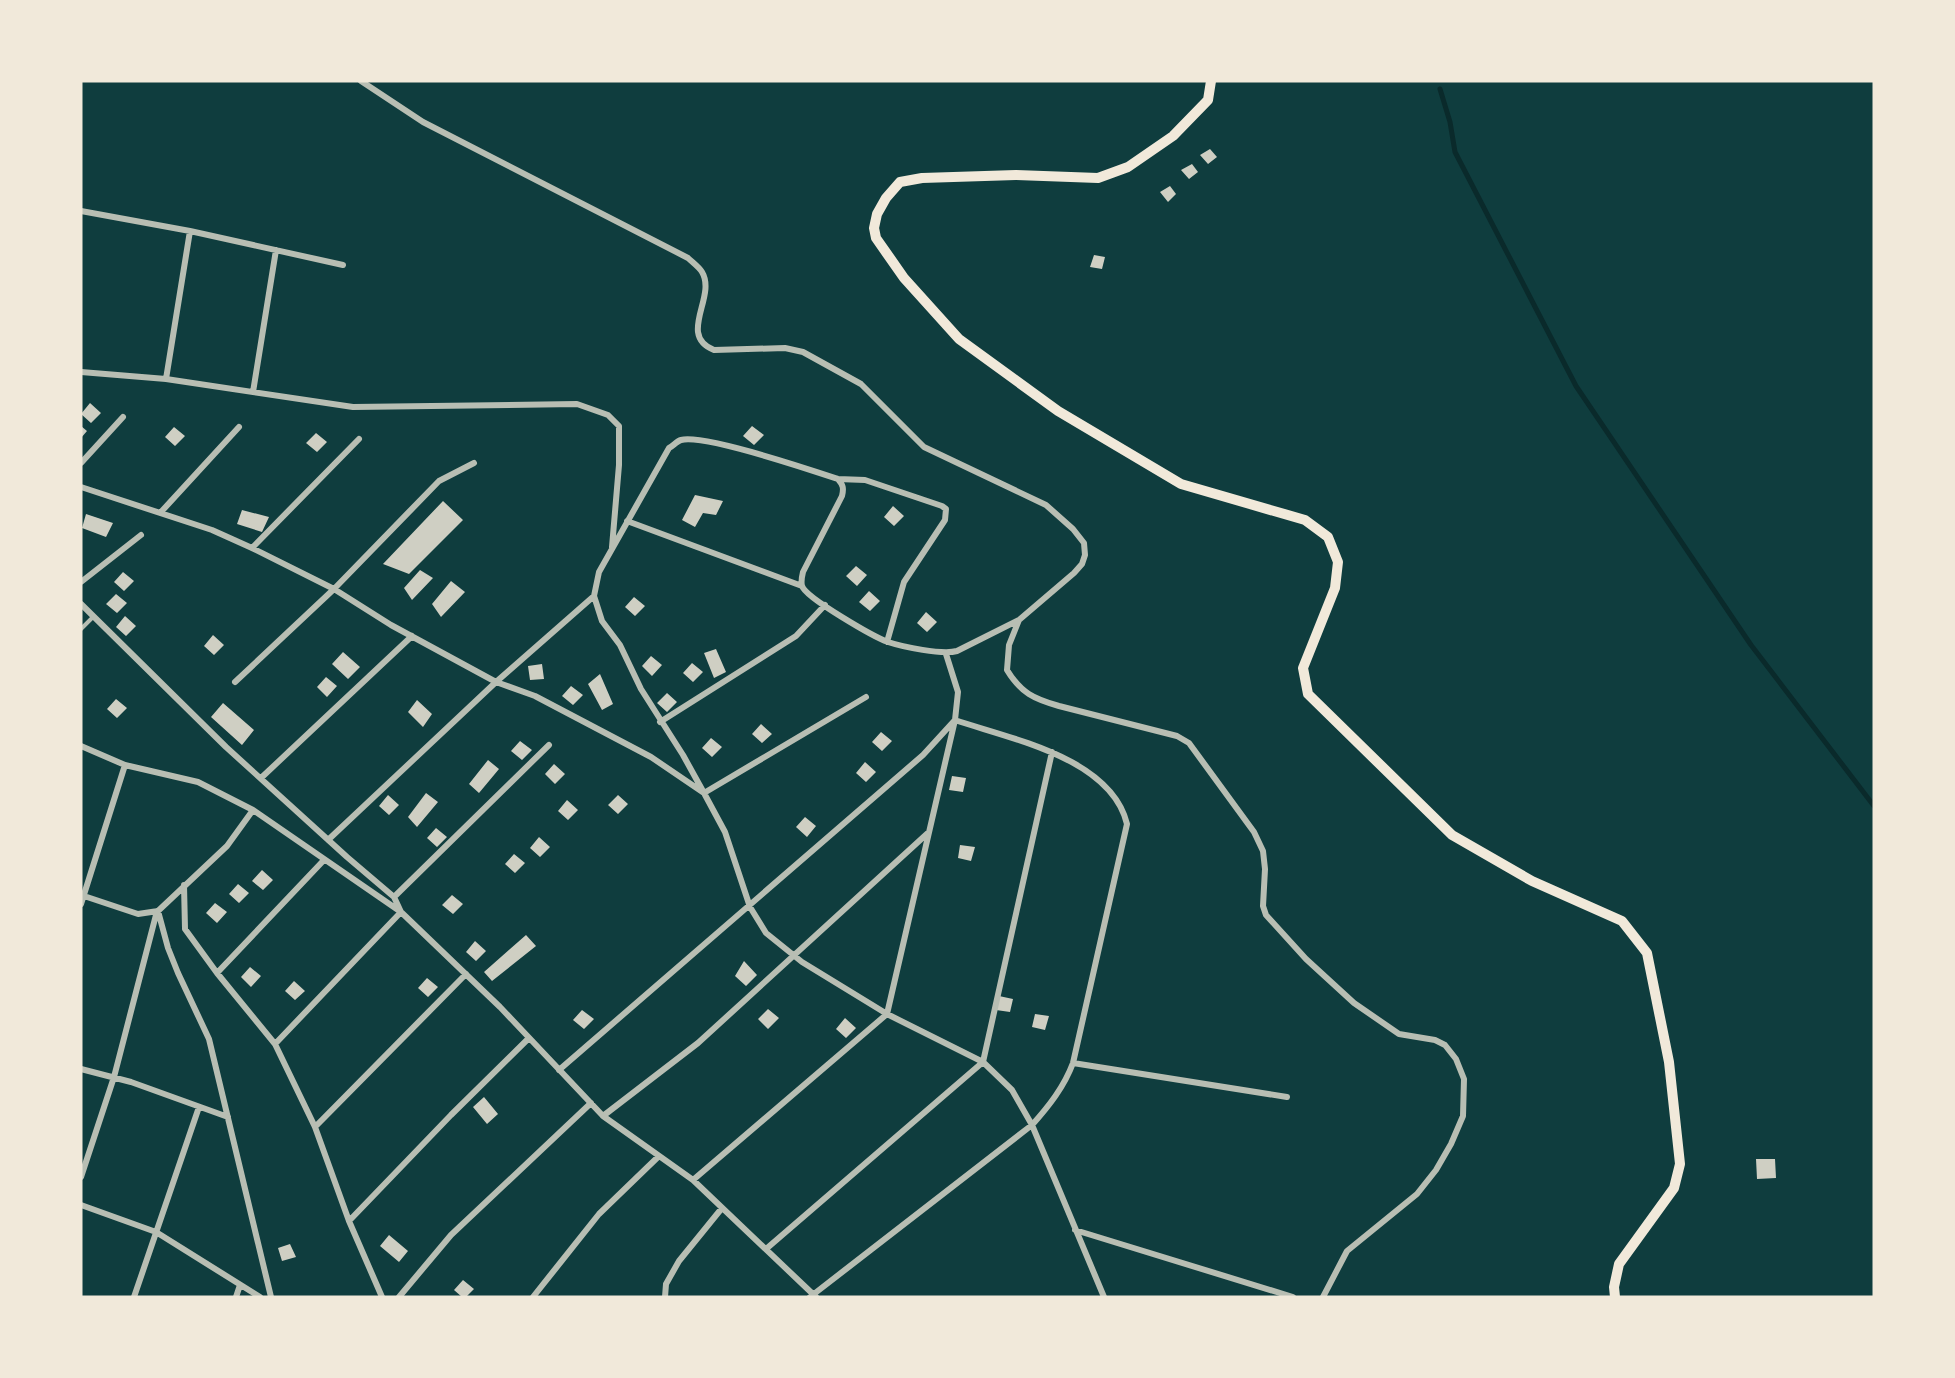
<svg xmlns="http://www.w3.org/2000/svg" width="1955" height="1378" font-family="'DM Sans',sans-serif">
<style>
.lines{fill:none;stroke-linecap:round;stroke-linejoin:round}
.stream{stroke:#0a2a2b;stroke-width:5}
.building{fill:#cfcfc3}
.service{stroke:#b8beb3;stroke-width:4}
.minor{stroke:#b8beb3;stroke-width:6}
.secondary{stroke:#f1e9da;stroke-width:10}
</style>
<rect width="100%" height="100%" fill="#0f3d3e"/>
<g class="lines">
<path class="stream" d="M1440,89L1450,122L1455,152L1576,386L1751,645L1874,806"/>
</g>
<path class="building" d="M1210,149L1217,157L1208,164L1200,155Z
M1192,164L1198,172L1189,179L1181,170Z
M1170,186L1176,194L1168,202L1160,192Z
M1094,255L1105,257L1102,269L1090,267Z
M90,403L101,413L91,423L81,414Z
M81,426L87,431L81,438Z
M752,426L764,435L754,445L743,436Z
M174,427L185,436L175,446L165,437Z
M316,433L327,442L317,452L306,443Z
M695,495L723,501L716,515L703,513L695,527L682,520Z
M443,501L463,520L409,574L383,564Z
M893,506L904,516L894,526L884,517Z
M242,510L269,517L262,532L237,524Z
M86,514L113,523L106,537L82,528Z
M856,566L867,575L857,586L846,576Z
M420,570L433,578L412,600L404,588Z
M123,572L134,581L124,591L114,582Z
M451,581L465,592L441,617L432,604Z
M869,591L880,601L870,611L859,602Z
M116,594L127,603L117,613L106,604Z
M634,597L645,606L635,616L625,607Z
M926,612L937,622L927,632L917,623Z
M125,616L136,626L126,636L116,627Z
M213,635L224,645L214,655L204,646Z
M716,649L726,672L714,678L704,653Z
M343,652L360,667L348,679L332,664Z
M651,656L662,665L652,676L642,666Z
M692,663L703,672L693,682L683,673Z
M542,664L544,679L530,680L528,666Z
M600,674L613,704L602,710L588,684Z
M326,677L337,686L327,697L317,687Z
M571,686L583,695L573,705L562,696Z
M667,693L677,702L667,712L657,703Z
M116,699L127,708L117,718L107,709Z
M417,700L432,714L423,727L408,712Z
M223,703L254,730L242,745L211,717Z
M761,724L772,734L762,743L752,734Z
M881,732L892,741L882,751L872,742Z
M711,738L722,747L712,757L702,748Z
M520,741L532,750L522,760L511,751Z
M488,760L499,769L479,793L469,784Z
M865,762L876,772L866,782L856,773Z
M554,764L565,774L555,784L545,774Z
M952,776L966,778L963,792L949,790Z
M426,793L438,802L417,827L408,817Z
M388,795L399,805L389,815L379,806Z
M618,795L628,804L618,814L608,805Z
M567,800L578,810L568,820L558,811Z
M805,817L816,826L807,837L796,827Z
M436,828L447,837L437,847L427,838Z
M539,837L550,847L540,857L530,848Z
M960,845L975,847L971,861L958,858Z
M514,854L525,863L515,873L505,864Z
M262,870L273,880L263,890L252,881Z
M238,884L249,893L239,903L229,894Z
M452,895L463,904L453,914L442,905Z
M215,903L227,912L217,923L206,913Z
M526,935L536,946L492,981L484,972Z
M475,941L486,951L476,961L466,952Z
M744,961L757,975L746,986L735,976Z
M250,967L261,976L251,987L241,977Z
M427,978L438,987L428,997L418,988Z
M294,981L305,991L295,1000L285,991Z
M999,996L1013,999L1010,1012L996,1010Z
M768,1009L779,1018L768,1029L758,1019Z
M582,1010L594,1019L584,1029L573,1020Z
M1035,1014L1049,1016L1045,1030L1032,1027Z
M845,1018L856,1028L846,1038L836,1029Z
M484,1097L498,1114L487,1124L473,1107Z
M1756,1159H1775L1776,1178L1757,1179Z
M389,1235L408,1251L399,1262L380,1246Z
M290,1244L296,1257L282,1261L278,1248Z
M463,1280L474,1289L466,1297H462L454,1290Z"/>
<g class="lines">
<path class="service" d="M81,629L93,617"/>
<path class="minor" d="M361,81L423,122L688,258C692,262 699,267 702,272C717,297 677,335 714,350L785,348L803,352L861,384L924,447L1046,505L1073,529L1084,543L1085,555L1082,564L1074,573L1019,620L957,651C942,655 903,647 888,642C874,637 806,598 802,586C801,582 802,576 803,572L842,496C844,488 843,485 838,479C811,470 704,434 681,440C677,441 673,446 669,448L599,572L594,596L602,621L620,645L641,689L683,755L704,793L866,697
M81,211L190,231L343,265
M81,372L166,379L353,407L577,404L608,415L619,426V465L612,547
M166,379L190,231
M253,392L276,250
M81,463L123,417
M838,479L865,480L942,506L946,509L945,520L904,582L887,642
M81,487L212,530L252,548L334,589L391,625L496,682L535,696L651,757L704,793L725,832L750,907L766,933L802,962L887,1014L983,1062L1012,1090L1032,1125L1104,1297
M161,512L239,427
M627,521L802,586
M252,548L359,439
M81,582L141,535
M81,604L226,747L347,857L394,897L401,912L500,1007L603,1116L698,1043L929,832
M1019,620L1009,645L1007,670C1021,693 1034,699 1059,706L1177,736L1189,743L1254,832L1263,851L1265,869L1263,906L1266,915L1306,959L1354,1003L1399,1034L1435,1040L1445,1045L1456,1059L1464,1079L1463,1116L1451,1144L1436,1170L1417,1194L1347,1251L1323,1297
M235,682L334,589L439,481L474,463
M660,722L796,636L825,605
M81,746L125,765L198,782L253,810L401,912L275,1044
M261,778L412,636
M328,840L496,682L594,596
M184,885L185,929L217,973L275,1044L315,1127L349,1221L382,1297
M81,895L138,914L158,911L227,846L253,810
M394,897L549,745
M81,904L125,765
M158,911L168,948L178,973L209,1039L271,1297
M217,973L324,860
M1073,1063L1287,1097
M81,1069L131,1082L228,1117
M559,1070L923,755L955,720C1011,739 1111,758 1127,824L1073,1063C1064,1087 1049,1106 1032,1125L810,1297
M603,1116L693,1180L816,1297
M315,1127L466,974
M81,1177L114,1077L157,911
M693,1180L887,1014L955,720L958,692L946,654
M81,1205L156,1232L260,1297
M349,1221L451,1115L529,1038
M1075,1230L1293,1297
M766,1249L983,1062L1052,752
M134,1297L199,1107
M236,1297L240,1285
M399,1297L451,1235L591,1103
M533,1297L599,1214L659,1156
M665,1297L666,1284L679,1261L722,1208"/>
<path class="secondary" d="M1211,81L1208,100L1173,136L1128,167L1098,178L1016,175L922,178L900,182L886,198L877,214L874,228L876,238L904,278L959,339L1058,411L1181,484L1305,520L1328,537L1338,562L1335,588L1303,668L1308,694L1452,835L1532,881L1622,921L1647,953L1669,1062L1680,1164L1674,1188L1619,1264L1614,1287L1615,1297"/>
</g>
<rect width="1955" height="1378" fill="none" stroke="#f1e9da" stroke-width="165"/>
</svg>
